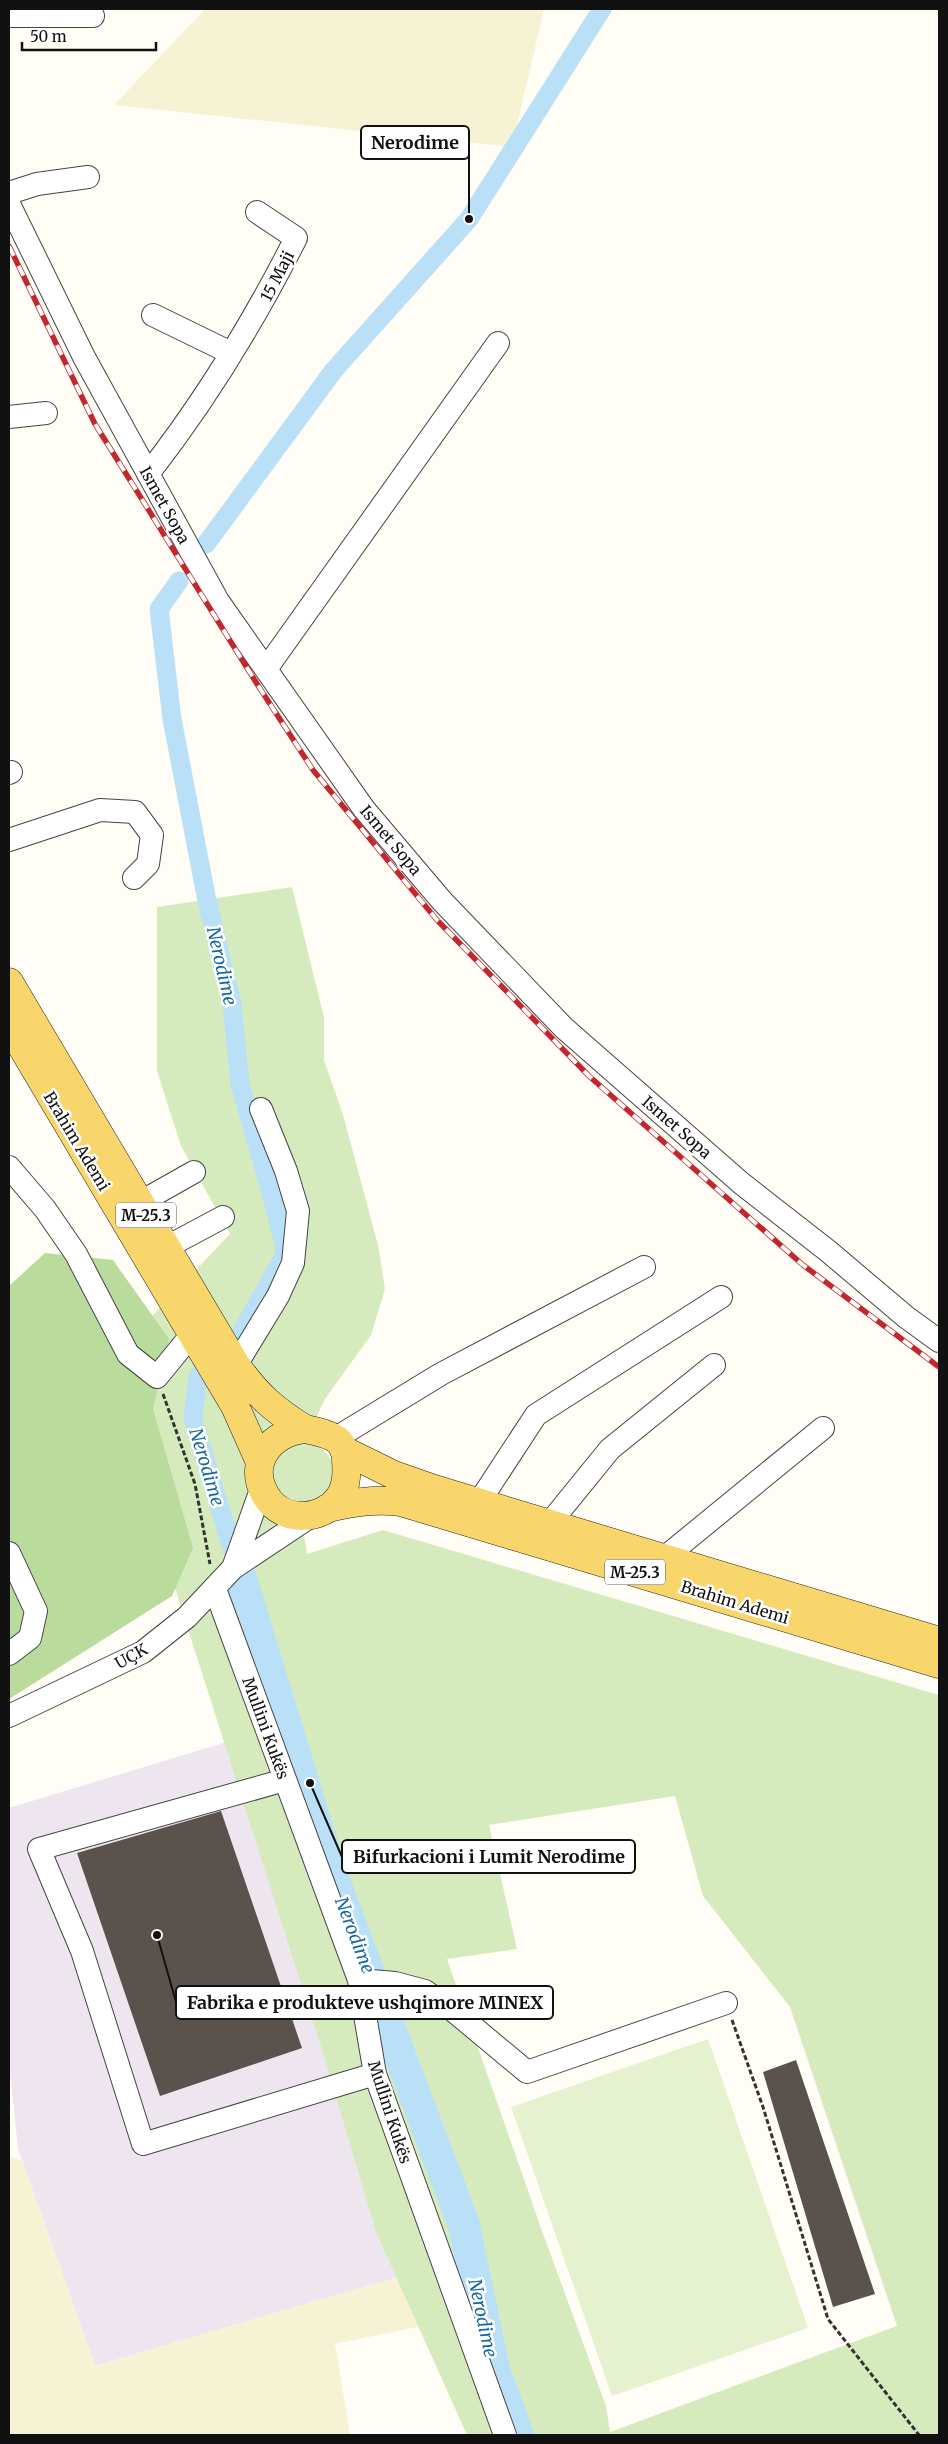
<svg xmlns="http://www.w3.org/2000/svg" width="948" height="2444" font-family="Merriweather,serif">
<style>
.industrial{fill:#eee6ef}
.farmland{fill:#f6f3d4}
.green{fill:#d5ebbd;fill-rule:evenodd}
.forest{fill:#b9dc9c}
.pitch{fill:#e6f2cf}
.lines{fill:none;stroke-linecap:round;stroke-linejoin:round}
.canal{stroke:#b9e0f7;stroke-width:19}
.river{stroke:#b9e0f7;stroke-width:32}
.building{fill:#5a524d}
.minor-casing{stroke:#444;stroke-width:24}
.major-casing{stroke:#222;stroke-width:29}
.path{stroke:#333;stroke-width:3;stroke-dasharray:5 2.5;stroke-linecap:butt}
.minor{stroke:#fff;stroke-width:22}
.major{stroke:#f9d66b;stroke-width:28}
.rail-casing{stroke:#c4262e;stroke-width:5.5}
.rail{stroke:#fff;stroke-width:4;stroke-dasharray:11;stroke-linecap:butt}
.labels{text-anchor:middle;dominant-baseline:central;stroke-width:5;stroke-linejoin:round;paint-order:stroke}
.shield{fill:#fff;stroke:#585858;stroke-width:1}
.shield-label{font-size:15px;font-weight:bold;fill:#111}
.street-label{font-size:16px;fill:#111;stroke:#fff}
.water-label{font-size:18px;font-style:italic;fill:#1768a6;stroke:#fff}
.leader{fill:none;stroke:#111;stroke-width:2}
.callout-dot{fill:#111;stroke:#fff;stroke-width:2}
.callout{fill:#fff;stroke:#111;stroke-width:2}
.callout-label{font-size:18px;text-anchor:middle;font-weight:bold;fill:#111}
</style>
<rect width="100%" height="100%" fill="#fffdf5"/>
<path class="industrial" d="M243,1737L412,2273L95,2366L18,2149L9,2061V1808Z"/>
<path class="farmland" d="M205,9H544L512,147L114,105Z
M9,2157L22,2160L95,2366L412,2273L456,2319L335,2344L350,2435H9Z"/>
<path class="green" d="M292,887L324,1018V1060L343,1115L378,1245L385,1289L371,1335L325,1399L305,1442C347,1450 341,1502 299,1503L307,1554L383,1530L939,1695V2435H467L376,2232L323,2053L110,1384L137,1332L230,1234L181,1146L157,1071V907ZM675,1796L703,1896L790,2007L897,2326L610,2432L606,2406L541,2228L447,1959L517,1949L489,1825Z"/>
<path class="forest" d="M45,1253L113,1260L169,1339L153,1409L193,1548L172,1596L9,1699V1286Z"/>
<path class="pitch" d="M708,2039L808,2328L612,2396L511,2107Z"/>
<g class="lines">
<path class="canal" d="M206,544L334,370L469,219L602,9
M179,581L159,609L172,719L207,901L232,1003L240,1084L273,1200L286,1253L236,1342
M198,1376L193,1419L234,1555"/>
<path class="river" d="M240,1575L330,1870L464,2225L494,2370L518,2435"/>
</g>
<path class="building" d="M221,1811L302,2048L160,2096L77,1853Z
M796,2060L875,2294L833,2307L763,2072Z"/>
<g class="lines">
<defs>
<path id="minor" d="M9,16H93
M9,193L37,184L88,177
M9,204L84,357L218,601L364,809L442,901L564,1028L741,1183L828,1251L906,1317L939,1341
M153,315L231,353
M9,417L46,413
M148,474C205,401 254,321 296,238L257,212
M266,669L498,343
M9,773L11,772
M9,840L100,810L135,812L152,835L148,864L134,878
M9,1167L45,1209L76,1254L128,1354L157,1377L192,1334
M139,1203L194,1172
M165,1248L223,1217
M236,1365L278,1296L293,1263L298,1211L286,1171L261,1109
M336,1438L441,1374L644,1267
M479,1502L536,1415L721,1297
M549,1524L610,1449L714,1365
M9,1553L36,1611L30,1638L9,1654
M664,1558L823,1428
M233,1568L262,1487
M215,1589L359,1980L375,2074L505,2435
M9,1716L143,1652L187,1617L233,1568L311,1516
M285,1780L39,1849L82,1951L143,2144L375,2074
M359,1980L395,1983L425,1991L455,2012L527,2072L726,2003"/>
<path id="major" d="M9,982L236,1365C257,1395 274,1410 305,1429
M9,1025L235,1406L260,1462
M305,1429C315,1431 326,1433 334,1438C342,1442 346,1452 346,1460C347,1472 347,1483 342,1493C326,1522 283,1524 266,1496C246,1463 271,1432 305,1429Z
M345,1451L394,1475L434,1489L939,1641
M328,1508C354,1502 375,1499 401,1502L939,1664"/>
</defs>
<use href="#minor" class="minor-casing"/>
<use href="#major" class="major-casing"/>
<path class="path" d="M163,1394L195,1484L210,1564
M732,2020L763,2107L828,2319L919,2435"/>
<use href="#minor" class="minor"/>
<use href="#major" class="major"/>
<defs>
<path id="rail" d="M9,246L95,424L259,687L313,770L437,920L589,1076L803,1265L939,1367"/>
</defs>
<use href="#rail" class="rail-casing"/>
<use href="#rail" class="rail"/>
</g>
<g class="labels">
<g class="shield">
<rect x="116" y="1202.5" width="60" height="25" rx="4"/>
<rect x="605" y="1559.5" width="60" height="25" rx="4"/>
</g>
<g class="shield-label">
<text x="146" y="1215">M-25.3</text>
<text x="635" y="1572">M-25.3</text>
</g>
<g class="street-label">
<text transform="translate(277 276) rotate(-63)">15 Maji</text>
<text transform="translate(165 505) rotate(61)">Ismet Sopa</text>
<text transform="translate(391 840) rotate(50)">Ismet Sopa</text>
<text transform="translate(677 1127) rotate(41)">Ismet Sopa</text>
<text transform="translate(77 1141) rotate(59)">Brahim Ademi</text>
<text transform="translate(735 1602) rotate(17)">Brahim Ademi</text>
<text transform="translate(131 1656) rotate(-29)">UÇK</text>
<text transform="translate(266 1728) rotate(70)">Mullini Kukës</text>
<text transform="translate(390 2112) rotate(72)">Mullini Kukës</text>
</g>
<g class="water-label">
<text transform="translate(222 966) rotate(77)">Nerodime</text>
<text transform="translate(207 1467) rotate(73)">Nerodime</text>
<text transform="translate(355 1935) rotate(69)">Nerodime</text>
<text transform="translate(483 2318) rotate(78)">Nerodime</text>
</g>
</g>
<path class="leader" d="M469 219L469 143M310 1783L342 1857M157 1935L176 2002"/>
<g class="callout-dot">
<circle cx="469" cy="219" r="5"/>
<circle cx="310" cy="1783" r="5"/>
<circle cx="157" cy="1935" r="5"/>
</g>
<g class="callout">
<rect x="361" y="126" width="108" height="33" rx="5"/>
<rect x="342" y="1840" width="293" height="33" rx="5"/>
<rect x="176" y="1986" width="377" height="33" rx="5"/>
</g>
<g class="callout-label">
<text x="415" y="149">Nerodime</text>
<text x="489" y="1863">Bifurkacioni i Lumit Nerodime</text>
<text x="365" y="2009">Fabrika e produkteve ushqimore MINEX</text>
</g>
<rect width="948" height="2444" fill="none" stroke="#111111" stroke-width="20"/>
<path d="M22 42v8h134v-8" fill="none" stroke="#111111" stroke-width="2.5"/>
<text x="30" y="42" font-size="15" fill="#111111" stroke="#ffffff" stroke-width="4" paint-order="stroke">50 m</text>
</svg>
